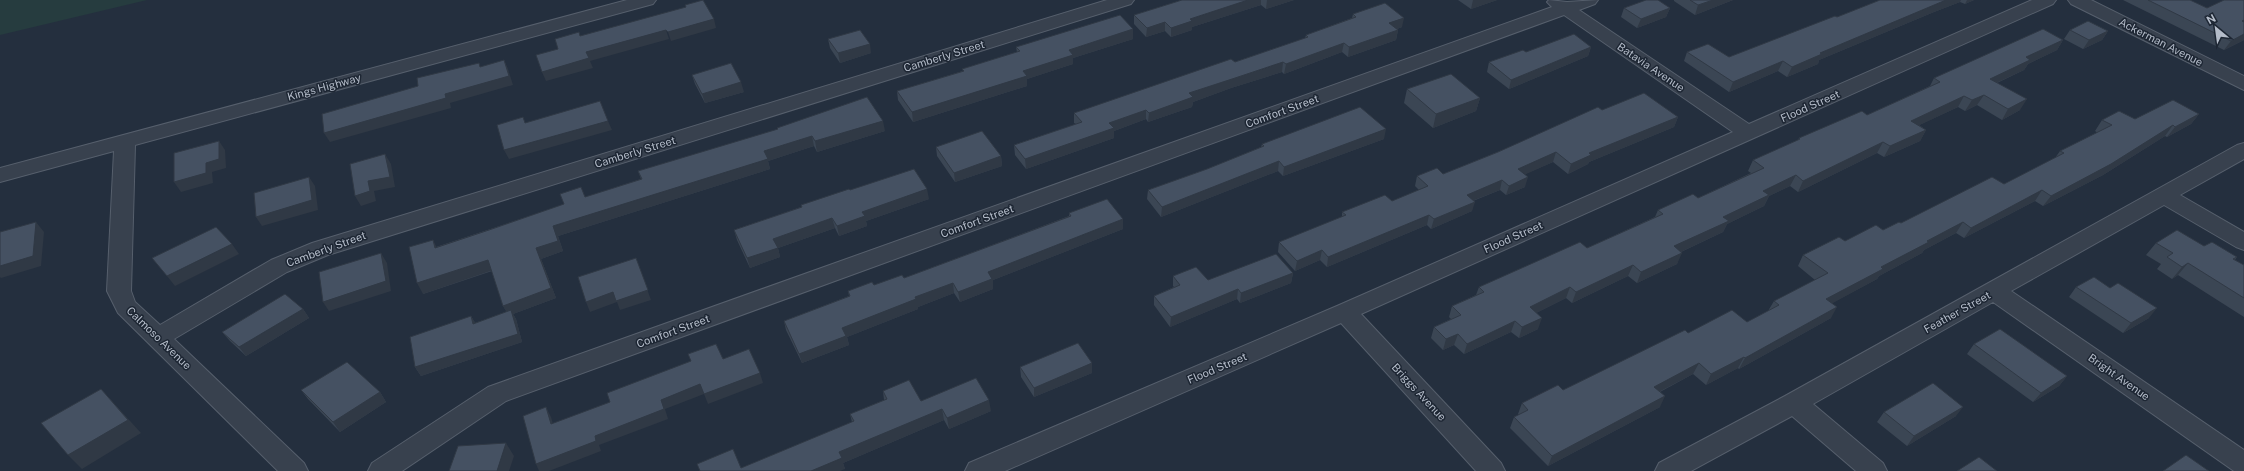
<svg xmlns="http://www.w3.org/2000/svg" width="2244" height="471" font-family="'Public Sans',sans-serif">
<style>
.green{fill:#263c3f}
.lines{fill:none;stroke-linecap:round;stroke-linejoin:round}
.minor-casing{stroke:#565f6c;stroke-width:2}
.minor{fill:#38414e;fill-rule:evenodd}
.wall{fill:#3b4654}
.shaded-wall{fill:#303945}
.building{fill:#455162;stroke:#303945}
.labels{text-anchor:middle;dominant-baseline:central;stroke-width:3;stroke-linejoin:round;paint-order:stroke}
.street-label{font-size:11px;fill:#b4bcc9;stroke:#1d2633}
</style>
<rect width="100%" height="100%" fill="#242f3e"/>
<path class="green" d="M0,0H147L0,35Z"/>
<g class="lines">
<defs>
<path id="minor" d="M627,0H656L653,4L135,145L131,291L135,302L160,325L271,260L312,243L1107,0H1134L1131,4L328,255L287,272L174,339L304,463L308,471H278L118,313L107,291L114,151L0,182V168Z
M1549,0L1567,2L1598,0L1595,4L1579,10L1749,124L2032,0H2056L2053,4L1361,314L1501,463L1505,471H1476L1341,323L1005,471H965L969,463L1337,306L1733,132L1564,15L506,401L402,471H368L372,463L488,387L1552,7L1547,2Z
M2068,0H2091L2244,76V90L2071,4Z
M2244,143V159L2180,195L2244,232V250L2236,247L2164,205L2011,291L2244,450V471H2234L1993,302L1813,404L1883,463L1887,471H1856L1792,416L1691,471H1655L1659,463L1785,396L2237,145Z"/>
</defs>
<use href="#minor" class="minor-casing"/>
<use href="#minor" class="minor"/>
</g>
<path class="wall" d="M1182,0H1294L1266,9L1261,5L1192,27V30L1171,37L1165,31L1146,37L1134,24V15Z
M1458,0H1497L1471,9Z
M1674,0H1733L1695,15L1674,1Z
M1880,0H1974L1965,4L1960,2L1934,12L1819,60L1818,64L1787,77L1778,71L1729,92L1684,61L1687,52L1729,57L1837,17Z
M2123,0H2190L2207,8L2244,40L2224,50Z
M1624,8H1670L1666,17L1637,28L1621,17Z
M1353,14L1402,27L1397,29L1398,30L1396,40L1348,57L1342,52L1284,74L1282,72L1231,88L1193,102L1192,107L1148,122L1146,119L1114,131V138L1026,169L1015,155L1014,145L1076,124L1074,123V113L1235,62L1305,38L1306,35L1352,18Z
M1133,29V39L1073,58V64L1027,79V86L913,122L898,100L897,91L963,71L962,69L1017,52L1016,47Z
M2070,30L2108,31L2102,40L2083,49L2064,39Z
M828,39L871,53L840,63L830,48Z
M2063,40L2057,50L2028,64L2024,70L1997,83L2020,110L2002,120L1977,105L1965,111L1958,107L1919,125L1926,130L1920,141L1884,157L1877,153L1798,192L1790,186L1769,196L1764,206L1727,224L1723,232L1681,252L1677,264L1637,283L1628,276L1572,303L1566,298L1536,313L1538,329L1519,338L1511,332L1464,354L1454,345L1443,350L1431,338L1434,327L1451,319L1449,317L1452,306L1476,295L1479,287L1587,248L1655,217L1658,210L1698,198L1751,173L1748,171L1753,160L1798,140L1799,138L1867,115L1930,86L1934,78Z
M1591,47L1588,56L1509,89L1487,72L1489,62L1526,52Z
M692,75L744,92L705,103L695,84Z
M1407,89L1480,98L1476,111L1433,128L1404,103Z
M1602,110L1678,117L1674,127L1589,162L1588,164L1568,174L1553,162L1525,174V187L1506,195L1500,190L1473,201L1472,211L1431,229L1427,225L1327,267L1320,260L1295,271L1278,252L1279,242L1342,217V212L1392,201L1419,190L1415,186L1417,176L1443,174Z
M2199,114L2191,124L2167,137L2165,136L2103,175L2043,206L2035,201L1964,238L1956,233L1924,250L1922,253L1879,276L1877,279L1832,303L1831,318L1739,369L1738,368L1706,385L1693,374L1660,392V407L1548,466L1510,428L1514,417L1519,415L1518,414L1522,403L1563,390L1688,333L1747,322L1768,311L1774,301L1815,280L1798,266L1803,255L1845,241L1883,230L2004,184L2055,158L2060,151L2098,133L2095,131L2102,120L2135,119Z
M777,128L885,131L817,152L814,146L768,161L770,169L558,236L563,251L541,259L556,298L513,314L516,319L522,342L421,376L415,367L471,316L475,323L507,312L503,306L492,271L423,294L436,247L641,179L638,171L777,130Z
M1384,139L1283,176L1278,171L1161,217L1147,199L1148,190L1207,169L1261,147L1262,144Z
M936,147L1001,156L1002,166L955,182L937,156Z
M850,190L929,199L866,221L867,226L839,236L835,228L778,248L780,257L750,268L737,240L734,230L801,207V205Z
M1069,213L1123,219V229L993,280V289L960,302L954,293L918,307V309L847,337L849,345L802,363L786,330L784,321L849,296L848,291L874,285L904,278L1069,216Z
M2156,243L2204,246L2237,257L2235,260L2244,265V317L2178,275L2172,279L2157,269L2161,264L2146,255Z
M1293,273L1291,283L1240,303L1237,299L1170,327L1154,305V296L1174,287L1173,286V276L1208,280Z
M2076,287L2149,318L2123,333L2069,297Z
M303,309L309,318L246,356L230,341L222,332Z
M1974,344L2067,376L2059,386L2033,402L1967,354Z
M1020,367L1092,373L1034,397L1021,377Z
M301,390L380,392L386,402L340,432L308,399Z
M883,391L921,401L991,411L949,429L944,420L843,463L845,469L700,471L741,468L852,422L850,414L884,400Z
M1884,412L1956,416L1907,446L1877,422Z"/>
<path class="shaded-wall" d="M1248,0H1261V5L1192,27V30L1171,37V28L1190,19Z
M1267,0H1294L1266,9Z
M1473,0H1497L1471,9Z
M1713,0H1733L1695,15L1698,5Z
M1946,0H1961L1960,2L1934,12L1819,60L1818,64L1787,77L1792,67L1820,53Z
M1967,0H1974L1965,4Z
M1670,8L1666,17L1637,28L1641,19Z
M1404,18L1402,27L1387,33L1389,23Z
M714,19L716,28L671,41L668,32Z
M1165,22V31L1146,37L1147,28Z
M1133,29V39L1073,58V64L1027,79V86L913,122L912,112L1069,50Z
M666,30L669,39L590,61L593,68L546,81L542,72L586,52Z
M1398,30L1396,40L1348,57L1349,47Z
M2108,31L2102,40L2083,49L2089,40Z
M2244,34V40L2224,50L2231,41Z
M2063,40L2057,50L2028,64L2024,70L1983,89L1990,79L2026,57Z
M1344,43L1342,52L1284,74L1286,64Z
M870,44L871,53L840,63L838,53Z
M1591,47L1588,56L1509,89L1511,80Z
M504,60L508,69L513,85L450,103L451,108L330,142L324,133Z
M1783,61L1778,71L1729,92L1733,82Z
M1283,62L1282,72L1231,88L1193,102L1192,107L1148,122L1149,113L1189,93L1232,79Z
M741,82L744,92L705,103L702,94Z
M1984,95L1977,105L1965,111L1972,100Z
M1964,96L1958,107L1905,132L1911,121Z
M1480,98L1476,111L1433,128L1436,114Z
M2027,99L2020,110L2002,120L2008,109Z
M1146,110V119L1114,131V138L1026,169L1025,159L1109,123Z
M2199,114L2191,124L2167,137L2175,127Z
M1678,117L1674,127L1589,162L1588,164L1568,174L1571,164L1589,153Z
M608,121L612,130L509,159L504,150Z
M883,121L885,131L817,152L815,141Z
M2173,125L2165,136L2103,175L2043,206L2051,196Z
M1386,129L1384,139L1283,176L1284,167Z
M1926,130L1920,141L1884,157L1890,146Z
M812,136L814,146L768,161L770,169L558,236L563,251L541,259L556,298L513,314L516,319L522,342L421,376L415,367L509,316L503,306L536,248L553,226L764,151Z
M219,141L225,150L226,168L212,172L213,183L181,192L174,182L206,163Z
M1883,142L1877,153L1798,192L1803,181Z
M1556,152L1553,162L1515,179L1518,169Z
M385,154L391,164L395,187L374,191L376,201L361,206L355,196L368,181Z
M1001,156L1002,166L955,182L954,173Z
M1279,161L1278,171L1161,217L1162,207Z
M1796,175L1790,186L1769,196L1764,206L1727,224L1723,232L1670,257L1674,246L1723,217L1763,191Z
M309,177L315,186L318,210L262,226L256,217Z
M1528,177L1525,187L1506,195L1509,186Z
M1502,180L1500,190L1464,204L1467,195Z
M927,189L929,199L866,221L867,226L839,236L837,226L862,212Z
M2042,190L2035,201L1964,238L1971,228Z
M1475,202L1472,211L1431,229L1434,219Z
M1429,215L1427,225L1327,267L1328,257Z
M832,218L835,228L778,248L780,257L750,268L747,258L773,239Z
M1123,219V229L993,280V289L960,302L958,292L988,272Z
M36,222L44,232L41,266L1,278L0,277V266Z
M1963,222L1956,233L1924,250L1922,253L1879,276L1877,279L1820,310L1826,299L1927,241Z
M433,240L438,250L435,248Z
M232,244L239,254L175,286L167,276Z
M1322,250L1320,260L1295,271L1297,261Z
M381,253L387,263L391,291L329,311L323,302Z
M1682,253L1677,264L1637,283L1641,272Z
M636,258L651,300L620,310L617,302L590,312L586,302Z
M488,260L493,270L423,294L417,283Z
M2188,263L2178,275L2172,279L2182,267Z
M1633,265L1628,276L1572,303L1576,292Z
M1293,273L1291,283L1240,303L1241,293Z
M953,283L954,293L918,307V309L847,337L849,345L802,363L799,354L842,328L915,297Z
M1570,287L1566,298L1526,318L1530,307Z
M1238,289L1237,299L1170,327L1171,317Z
M1837,307L1831,318L1739,369L1745,358Z
M2157,308L2149,318L2123,333L2131,323Z
M303,309L309,318L246,356L239,347Z
M471,316L476,324H473Z
M1542,318L1538,329L1519,338L1522,327Z
M1515,321L1511,332L1464,354L1467,344Z
M1458,334L1454,345L1443,350L1446,339Z
M1744,357L1738,368L1706,385L1711,374Z
M1092,363V373L1034,397V388Z
M1699,363L1693,374L1649,397L1654,387Z
M760,373L763,383L708,404L704,394Z
M2067,376L2059,386L2033,402L2041,393Z
M700,384L704,394L665,409L668,419L599,445L601,451L549,471H539L536,464L595,436L661,400Z
M101,389L141,433L82,469L68,455Z
M380,392L386,402L340,432L333,422Z
M1665,396L1660,407L1548,466L1552,456Z
M989,400L991,411L949,429L947,418Z
M546,407L551,417L556,434L551,424Z
M1963,407L1956,416L1907,446L1914,436Z
M942,409L944,420L843,463L845,469L840,471H811L839,452Z
M506,443L514,456L509,471H497Z"/>
<path class="building" d="M703,0L714,19L668,32L666,30L586,52L589,58L542,72L536,55L558,49L555,39L579,32L580,36L686,7L685,5Z
M1182,0H1248L1190,19L1192,21L1171,28L1165,22L1147,28L1134,15Z
M1646,0H1658L1670,8L1641,19L1624,8Z
M1690,0H1713L1698,5Z
M1880,0H1946L1820,53L1822,54L1792,67L1783,61L1733,82L1687,52L1708,44L1729,57L1835,16L1837,17Z
M2148,0H2190L2207,8L2224,0H2244V20L2242,21L2244,22V34L2231,41Z
M1385,3L1404,18L1389,23L1398,30L1349,47L1344,43L1286,64L1283,62L1232,79L1189,93L1193,97L1149,113L1146,110L1109,123L1114,128L1025,159L1014,145L1082,122L1074,113L1231,59L1235,62L1308,37L1306,35L1356,17L1353,14Z
M1120,15L1133,29L1069,50L1073,55L1023,71L1027,76L912,112L897,91L964,71L962,69L1020,51L1016,47Z
M2088,21L2108,31L2089,40L2070,30Z
M2043,29L2063,40L2026,57L2030,60L1990,79L2027,99L2008,109L1984,95L1972,100L1964,96L1911,121L1926,130L1890,146L1883,142L1803,181L1796,175L1763,191L1769,195L1723,217L1729,221L1674,246L1682,253L1641,272L1633,265L1576,292L1570,287L1530,307L1542,318L1522,327L1515,321L1467,344L1458,334L1446,339L1434,327L1461,315L1452,306L1484,292L1479,287L1580,242L1587,248L1663,214L1658,210L1693,194L1698,198L1764,168L1753,160L1800,139L1799,138L1862,111L1867,115L1940,82L1934,78Z
M860,30L870,44L838,53L828,39Z
M1574,34L1591,47L1511,80L1489,62L1523,50L1526,52Z
M504,60L509,76L445,94L446,98L324,133L322,114L418,86L417,78L479,63L480,67Z
M731,63L741,82L702,94L692,75Z
M1451,74L1480,98L1436,114L1407,89Z
M1644,93L1678,117L1589,153L1591,155L1571,164L1556,152L1518,169L1528,177L1509,186L1502,180L1467,195L1475,202L1434,219L1429,215L1328,257L1322,250L1297,261L1279,242L1346,215L1342,212L1385,195L1392,201L1428,186L1417,176L1437,168L1443,174L1498,152L1598,107L1602,110Z
M867,97L883,121L815,141L812,136L764,151L768,159L553,226L558,241L536,248L551,288L503,306L488,260L417,283L409,247L433,240L435,248L489,230L564,204L560,194L581,187L585,197L642,179L638,171L778,129L777,128Z
M2173,100L2199,114L2175,127L2173,125L2111,164L2051,196L2042,190L1971,228L1963,222L1927,241L1929,242L1881,267L1883,269L1826,299L1837,307L1745,358L1744,357L1711,374L1699,363L1654,387L1665,396L1552,456L1514,417L1528,410L1522,403L1558,385L1563,390L1685,330L1688,333L1732,310L1747,322L1779,305L1774,301L1828,273L1803,255L1839,237L1845,241L1876,225L1883,230L1899,222L1901,223L1992,177L2004,184L2064,153L2060,151L2112,125L2102,120L2119,111L2135,119Z
M600,101L608,121L504,150L497,125L523,117L525,123Z
M1360,107L1386,129L1284,167L1279,161L1162,207L1148,190L1207,169L1264,146L1262,144Z
M982,131L1001,156L954,173L936,147Z
M219,141V159L206,163V173L174,182V153Z
M385,154L390,177L368,181L370,191L355,196L350,164Z
M914,169L927,189L862,212L865,216L837,226L832,218L773,239L778,248L747,258L734,230L802,207L801,205L849,189L850,190Z
M309,177L312,200L256,217L254,193Z
M1107,199L1123,219L988,272L992,279L958,292L953,283L915,297L916,299L842,328L846,336L799,354L784,321L850,296L848,291L872,282L874,285L902,275L904,278L1071,216L1069,213Z
M36,222L33,256L0,266V232Z
M216,227L232,244L167,276L152,258Z
M2177,230L2204,246L2212,242L2237,257L2233,259L2244,265V298L2188,263L2182,267L2167,257L2173,253L2156,243Z
M381,253L386,281L323,302L319,272Z
M1276,254L1293,273L1241,293L1238,289L1171,317L1154,296L1180,285L1173,276L1196,267L1208,280Z
M636,258L648,290L616,301L613,292L586,302L578,277Z
M2094,277L2110,288L2118,283L2157,308L2131,323L2076,287Z
M285,294L303,309L239,347L222,332Z
M511,310L518,334L415,367L410,337L471,316L473,324Z
M2000,329L2067,376L2041,393L1974,344Z
M1078,343L1092,363L1034,388L1020,367Z
M716,344L723,359L749,349L760,373L704,394L700,384L661,400L664,409L595,436L596,441L536,464L523,416L546,407L551,424L610,402L607,393L691,361L688,354Z
M347,362L380,392L333,422L301,390Z
M976,378L989,400L947,418L942,409L839,452L842,458L811,471H700L697,464L733,449L741,468L854,421L850,414L887,399L883,391L909,380L921,401Z
M1933,383L1963,407L1914,436L1884,412Z
M101,389L128,420L68,455L41,423Z
M506,443L497,471H449L458,446Z
M2186,455L2209,471H2163Z
M1979,457L1997,471H1957Z"/>
<g class="labels">
<g class="street-label">
<text transform="translate(2161 42) rotate(27)">Ackerman Avenue</text>
<text transform="translate(944 56) rotate(-17)">Camberly Street</text>
<text transform="translate(1651 67) rotate(34)">Batavia Avenue</text>
<text transform="translate(324 87) rotate(-15)">Kings Highway</text>
<text transform="translate(1810 106) rotate(-24)">Flood Street</text>
<text transform="translate(1282 111) rotate(-20)">Comfort Street</text>
<text transform="translate(635 152) rotate(-17)">Camberly Street</text>
<text transform="translate(977 221) rotate(-20)">Comfort Street</text>
<text transform="translate(1513 237) rotate(-24)">Flood Street</text>
<text transform="translate(326 249) rotate(-20)">Camberly Street</text>
<text transform="translate(1957 312) rotate(-29)">Feather Street</text>
<text transform="translate(673 331) rotate(-20)">Comfort Street</text>
<text transform="translate(159 338) rotate(44)">Calmoso Avenue</text>
<text transform="translate(1217 368) rotate(-23)">Flood Street</text>
<text transform="translate(2119 377) rotate(35)">Bright Avenue</text>
<text transform="translate(1419 392) rotate(47)">Briggs Avenue</text>
</g>
</g>
<g transform="translate(2216 28) rotate(331)" stroke="#1d2633" stroke-width="3" paint-order="stroke">
<path d="M0-3L7 15L0 10L-7 15Z" fill="#b4bcc9"/>
<text y="-6" font-size="11" font-weight="bold" text-anchor="middle" fill="#b4bcc9">N</text>
</g>
</svg>
